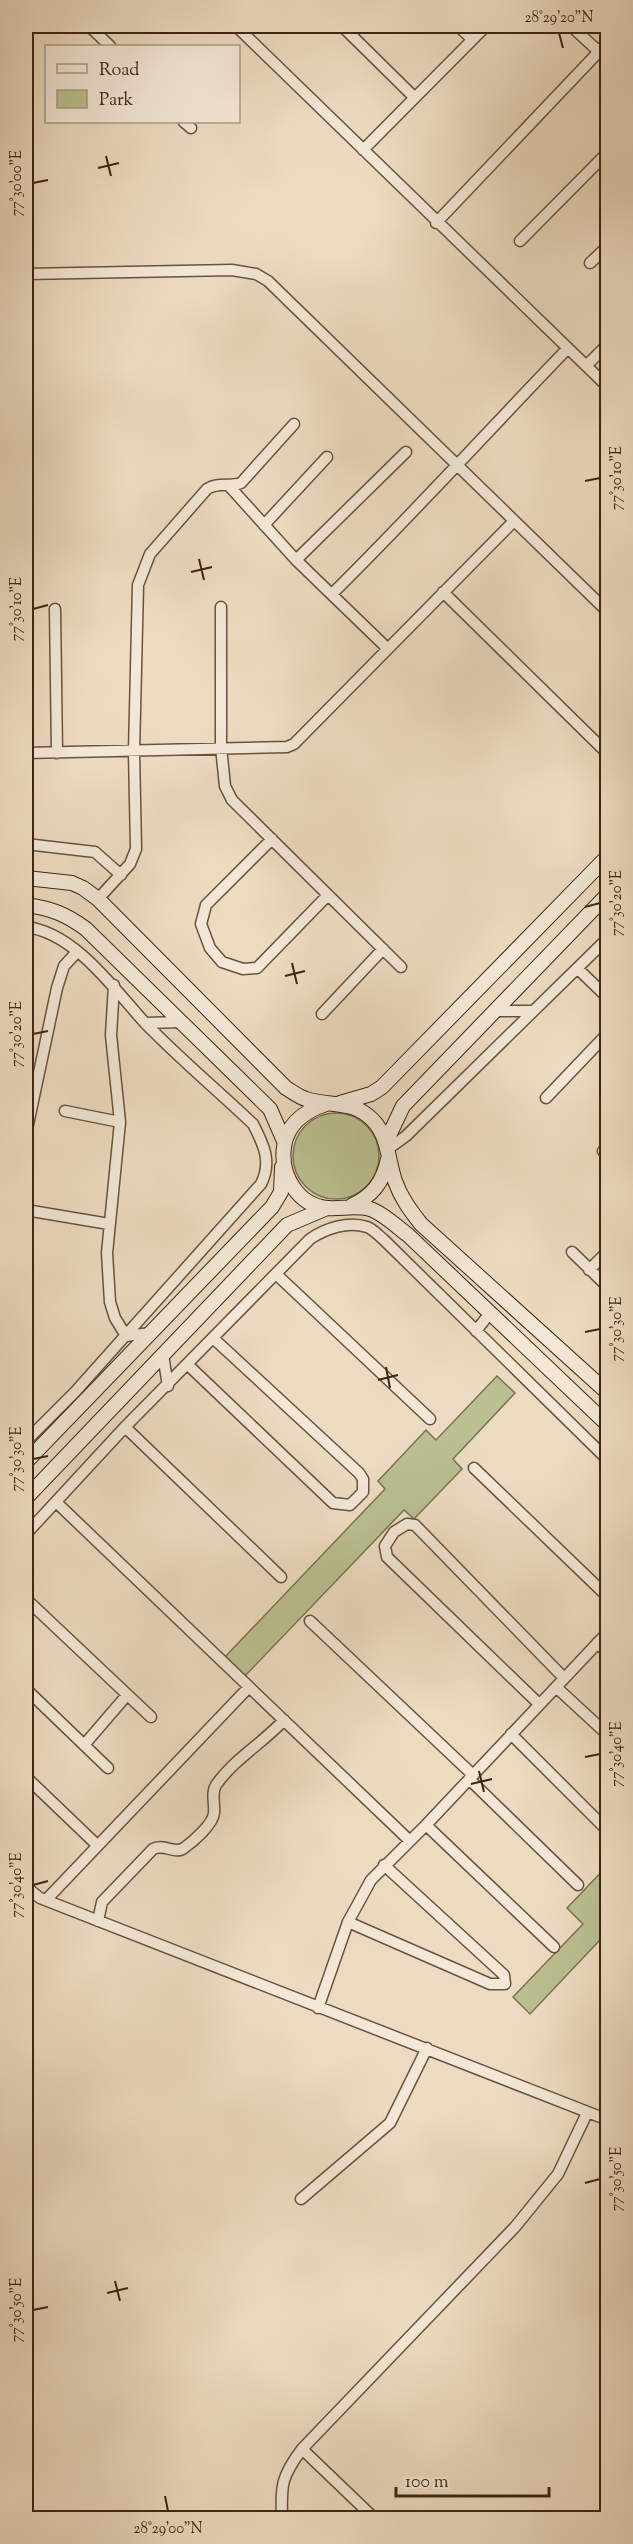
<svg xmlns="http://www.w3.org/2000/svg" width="633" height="2544" font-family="'Sorts Mill Goudy',serif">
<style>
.green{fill:#bac091;stroke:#7c7252;stroke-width:1.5}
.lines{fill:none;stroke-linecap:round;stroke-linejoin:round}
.street-casing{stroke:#6a523e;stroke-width:13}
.secondary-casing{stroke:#3e2412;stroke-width:16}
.street{stroke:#f3e8d7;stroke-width:10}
.secondary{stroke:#f3e8d7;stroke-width:14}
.ticks{fill:none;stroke:#3e2412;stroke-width:2}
.neatline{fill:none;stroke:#3e2412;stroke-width:2}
.ticks-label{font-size:15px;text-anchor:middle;fill:#3e2412}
</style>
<rect width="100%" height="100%" fill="#eddbc1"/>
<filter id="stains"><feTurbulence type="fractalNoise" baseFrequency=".00333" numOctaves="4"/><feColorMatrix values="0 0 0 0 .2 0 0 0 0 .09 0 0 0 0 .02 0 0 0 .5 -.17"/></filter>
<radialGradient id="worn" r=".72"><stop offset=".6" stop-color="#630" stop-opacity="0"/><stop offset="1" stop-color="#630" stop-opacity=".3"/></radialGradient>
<path class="green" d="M293 1156a43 43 0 1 1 86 0a43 43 0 1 1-86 0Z
M497,1376L515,1393L453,1459L462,1469L414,1519L404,1510L243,1678L223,1659L385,1489L378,1481L426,1430L436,1440Z
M607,1866V1949L599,1941L530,2014L513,1997L583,1924L567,1908Z"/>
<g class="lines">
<defs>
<path id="street" d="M89,26L110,46
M236,26L608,387
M342,26L414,97
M458,26L472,39
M571,26L608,60
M184,122L191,128
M363,150L486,26
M436,223L608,42
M520,241L608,152
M590,263L608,246
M26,274L232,270L256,274L268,281L608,612
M586,366L608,344
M230,487L296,560L387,648
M264,525L327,457
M296,560L406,452
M443,592L608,754
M332,594C413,514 489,430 568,348
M221,607V747L225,786L232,800L401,967
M55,609L57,753
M26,753L287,747L294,744L514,521
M272,839L206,905L201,924L210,948L222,962L243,969L257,968L328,895
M26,844L95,852L121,875
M98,899L130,864L136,849L134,752L138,585L150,554L207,489C217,482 230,487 241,483L294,424
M26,927C74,932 114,989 145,1023C179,1058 217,1090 253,1124C264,1145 272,1162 261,1184L75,1392L26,1441
M578,969L608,998
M114,985L111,1035L120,1122L107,1253L110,1302L115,1318L126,1336L151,1333
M494,1011H533
M322,1014L383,949
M145,1023L182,1022
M546,1098L608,1033
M65,1111L120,1122
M26,1134L57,988L64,966L76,953
M388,1149L406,1136L608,938
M603,1151L608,1147
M26,1210L109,1224
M572,1252L608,1287
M589,1270L608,1251
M276,1274L430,1419
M476,1331L490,1313
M163,1355L168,1386
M188,1365L333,1503L350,1505L363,1492V1479L359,1473L213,1338
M125,1427L281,1577
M474,1468L608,1597
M57,1503L410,1841
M26,1534L125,1427L310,1239C326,1228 348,1221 367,1227C373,1229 378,1235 383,1239L608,1460
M26,1599L151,1717
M310,1621L473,1775
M597,1643L608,1653
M556,1687L608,1735
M26,1689L108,1768
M539,1704L387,1557L385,1546L394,1532L407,1524L415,1525L564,1678
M511,1734L603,1826
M84,1745L127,1695
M26,1777L97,1845
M469,1779L578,1885
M426,1825L554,1947
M26,1887L40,1898L608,2120
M46,1900L249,1687
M98,1921L102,1902L153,1849C164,1843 175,1855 184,1848C194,1841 213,1824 214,1813C215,1803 211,1793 216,1785C234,1759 263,1743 284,1720
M348,1922L490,1984H505L504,1975L384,1865
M318,2008L348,1922L371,1880L426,1825L608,1632
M301,2199L390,2123L427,2048
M302,2449L374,2518
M282,2518C281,2485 281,2477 302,2449L515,2227L558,2174L587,2113"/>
<path id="secondary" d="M26,878L72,883L83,888L98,899L286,1088C293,1092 299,1097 306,1099C327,1106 349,1101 367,1115C389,1131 387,1158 395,1181C401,1198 410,1210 421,1224L608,1393
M26,905C50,908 66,914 86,929L270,1109L284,1141
M340,1103L371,1094L382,1087L608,856
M326,1104C305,1111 287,1123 284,1147C280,1175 298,1206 328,1208C342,1209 356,1205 370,1209C383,1213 397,1227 408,1235L608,1425
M386,1142L403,1106L608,894
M351,1206C372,1196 383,1183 388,1159
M26,1462L272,1207L281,1192L282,1167
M26,1498L287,1225L327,1208"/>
</defs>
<use href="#street" class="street-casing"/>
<use href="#secondary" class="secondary-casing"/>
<use href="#street" class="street"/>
<use href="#secondary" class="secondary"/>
</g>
<path class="ticks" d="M559,33L563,48M106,156L111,176M98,168L119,163M33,183L48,180M585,481L600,478M199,559L204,580M191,572L212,567M33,609L48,605M585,907L600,903M292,963L297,984M285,976L305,971M33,1034L48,1031M585,1332L600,1329M386,1367L390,1388M378,1380L398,1375M33,1459L48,1456M585,1757L600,1754M479,1771L484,1792M471,1784L492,1779M33,1885L48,1881M585,2183L600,2179M115,2281L120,2301M107,2293L128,2288M33,2310L48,2307M165,2496L168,2511"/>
<rect width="633" height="2544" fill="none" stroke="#eddbc1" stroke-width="66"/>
<rect x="45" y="45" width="195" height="78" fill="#f3e8d7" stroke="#ab9a88" stroke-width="1.5"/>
<rect x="57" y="64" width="30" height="9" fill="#f3e8d7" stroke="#ab9a88" stroke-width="1.5"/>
<text x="99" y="75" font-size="18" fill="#3e2412">Road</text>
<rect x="57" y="90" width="30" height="18" fill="#bac091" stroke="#ab9a88" stroke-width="1.5"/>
<text x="99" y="105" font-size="18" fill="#3e2412">Park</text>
<path d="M396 2487v9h153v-9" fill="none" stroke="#3e2412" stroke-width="3"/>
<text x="405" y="2487" font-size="18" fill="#3e2412" stroke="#f3e8d7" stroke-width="4.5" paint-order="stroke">100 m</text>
<rect x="33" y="33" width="567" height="2478" class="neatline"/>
<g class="ticks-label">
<text x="559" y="22">28°29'20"N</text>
<text transform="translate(16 183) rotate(-90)" y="5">77°30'00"E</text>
<text transform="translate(616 478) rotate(-90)" y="5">77°30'10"E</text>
<text transform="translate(16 609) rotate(-90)" y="5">77°30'10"E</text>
<text transform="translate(616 903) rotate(-90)" y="5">77°30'20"E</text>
<text transform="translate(16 1034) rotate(-90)" y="5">77°30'20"E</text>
<text transform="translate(616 1329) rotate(-90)" y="5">77°30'30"E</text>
<text transform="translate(16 1459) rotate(-90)" y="5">77°30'30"E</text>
<text transform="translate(616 1754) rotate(-90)" y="5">77°30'40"E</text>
<text transform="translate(16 1885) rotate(-90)" y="5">77°30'40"E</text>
<text transform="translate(616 2179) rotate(-90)" y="5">77°30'50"E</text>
<text transform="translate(16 2310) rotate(-90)" y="5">77°30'50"E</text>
<text x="168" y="2533">28°29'00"N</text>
</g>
<rect width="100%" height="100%" filter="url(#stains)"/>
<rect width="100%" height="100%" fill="url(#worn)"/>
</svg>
